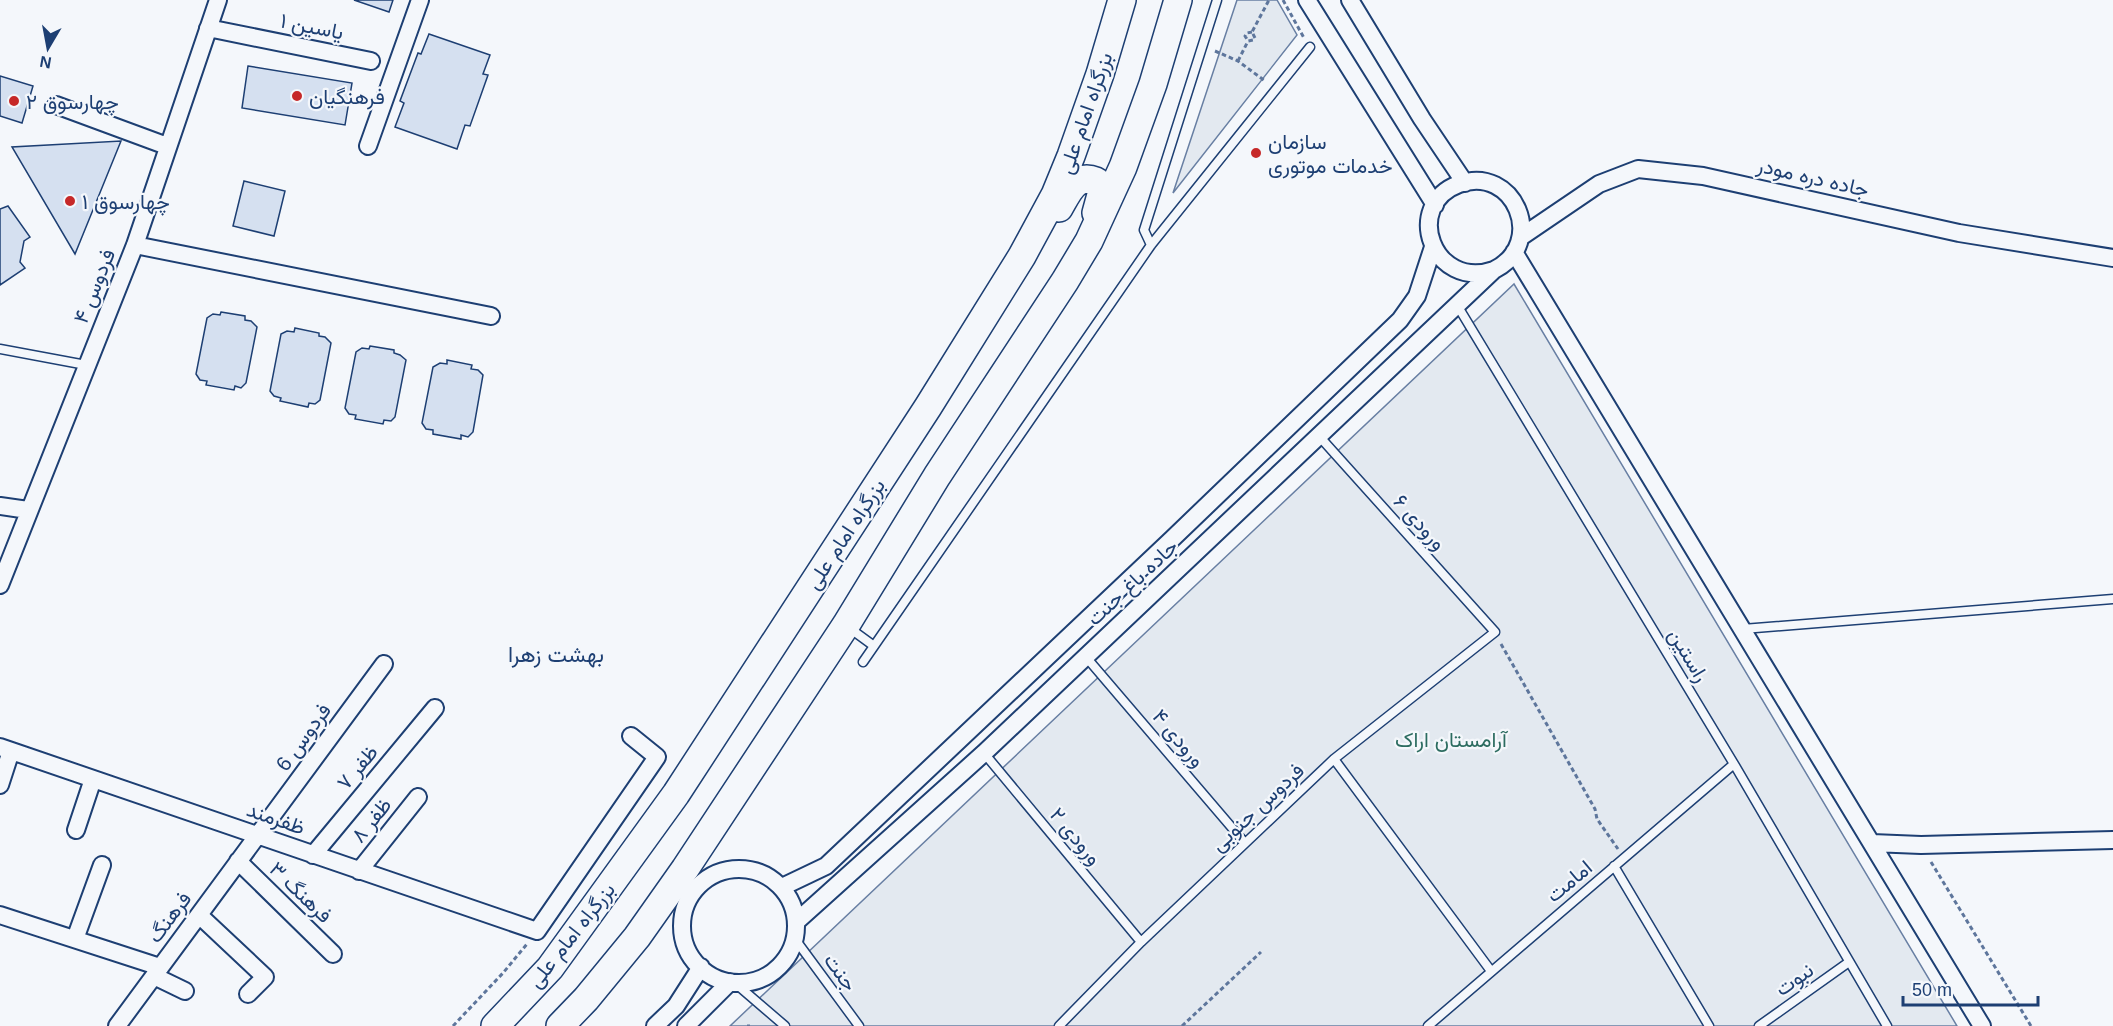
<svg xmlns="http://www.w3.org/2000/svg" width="2113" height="1026" font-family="Helvetica,Vazirmatn,sans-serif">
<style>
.green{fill:#e3e9f0;stroke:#687fa3;stroke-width:1.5}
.building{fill:#d5e0f0;stroke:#1d3f73;stroke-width:1.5}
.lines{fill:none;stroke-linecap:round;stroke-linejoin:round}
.service-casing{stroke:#1d3f73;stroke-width:11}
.minor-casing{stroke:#1d3f73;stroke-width:20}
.trunk-casing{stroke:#1d3f73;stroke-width:30}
.path{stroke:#5e769c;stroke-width:3;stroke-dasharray:4.5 3;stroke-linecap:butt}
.service{stroke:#f4f7fb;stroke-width:8}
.minor{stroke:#f4f7fb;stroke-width:16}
.trunk{stroke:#f4f7fb;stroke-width:27}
.poi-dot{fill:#c62828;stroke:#f4f7fb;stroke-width:2}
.labels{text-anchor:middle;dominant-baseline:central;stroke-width:4.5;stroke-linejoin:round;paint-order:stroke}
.street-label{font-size:21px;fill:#1d3f73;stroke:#f4f7fb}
.poi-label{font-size:21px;fill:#1d3f73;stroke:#f4f7fb;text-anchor:start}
.park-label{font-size:21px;fill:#2c6c60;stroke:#f4f7fb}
.neighbourhood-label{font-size:22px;fill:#1d3f73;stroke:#f4f7fb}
</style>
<rect width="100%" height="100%" fill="#f4f7fb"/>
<path class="green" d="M1237,0H1277L1297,35L1173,193Z
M1514,284L1957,1026H730Z"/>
<path class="building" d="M354,0H393L389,12Z
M429,34L490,55L483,74L488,75L470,126L465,125L457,149L395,127L404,103L400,101L418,53L421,54Z
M248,66L352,83L345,125L242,108Z
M0,76L33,86L22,123L0,116Z
M121,141L75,254L12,147Z
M244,181L285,191L274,236L233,226Z
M8,206L30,237L24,241L20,262L25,268L0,285V209Z
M221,312L245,316V320L251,321L257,327L246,383L241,388L235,386L234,390L206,385L207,381L200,380L196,374L207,318L213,314L220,315Z
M295,328L319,333V336L325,337L331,343L320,400L315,404L309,403L308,407L280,401L281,398L274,396L270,391L281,334L287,331L294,332Z
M370,346L394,350V353L400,355L406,360L395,417L391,421L384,420L383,424L355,419L356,415L349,414L345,408L356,352L362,348L369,349Z
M447,360L472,365L471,369L478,370L483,375L473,432L468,437L461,435V439L433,434V430L426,429L422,423L433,367L440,363L447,364Z"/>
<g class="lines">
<defs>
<path id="service" d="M1151,245L1144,230L1217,0
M1457,305L1734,764L1887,1026
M0,349L86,365
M848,627L874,646
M1743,629L2113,599
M1086,657L1245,843
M863,662L1151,245L1310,47
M984,753L1141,942
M1334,759L1491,971
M1614,866L1709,1026
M795,939L859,1026
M735,983L785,1026
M1059,1026L1141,942L1334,759L1495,632L1319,436
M1428,1026L1734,764
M1759,1026L1849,962"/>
<path id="minor" d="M1307,0L1435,205
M1350,0L1422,119L1465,183
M208,28L371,61
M56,105L167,146
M368,146L420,0
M1521,237L1599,184L1638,169L1703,176L1959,233L2113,258
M135,245L491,316
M1514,252L1982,1026
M0,506L28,510
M0,585L135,245L218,0
M0,747L537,931L657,757L631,736
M0,785L11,751
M76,830L93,779
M1872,843L1921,845L2113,840
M313,855L435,708
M238,861L333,954
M682 926a57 57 0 1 1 114 0a57 57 0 1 1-114 0Z
M359,871L418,797
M782,887L826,866L1172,539L1400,320L1417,296L1433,247
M0,915L160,967
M199,915L265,977L248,994
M796,922L984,753L1494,270C1548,243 1514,164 1459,184C1402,205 1433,291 1494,270
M75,939L102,865
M154,976L185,991
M117,1026L384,664
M655,1026L676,1006L701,967
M686,1026L730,982"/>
<path id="trunk" d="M1059,208C1068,193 1075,173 1096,181L1102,191L1096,213
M495,1026L550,968L676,794L928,407L1022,256L1055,195L1071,156L1100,74L1122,0
M560,1026L586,999L637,937L685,869L846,625L937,476L1065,281L1089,241L1123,167L1153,84L1178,0"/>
</defs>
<use href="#service" class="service-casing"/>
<use href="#minor" class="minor-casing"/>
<use href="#trunk" class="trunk-casing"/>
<path class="path" d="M1283,0L1304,38
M1252,32L1247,33L1245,36L1248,41L1253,40L1255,38L1252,32L1269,0
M1215,51L1238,61L1265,81
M1238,61L1248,41
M1501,644L1595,809L1597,819L1618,849
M1931,862L2031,1026
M453,1026L503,973L527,944
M747,1026H750
M1182,1026L1261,952"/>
<use href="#service" class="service"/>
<use href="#minor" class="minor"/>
<use href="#trunk" class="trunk"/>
</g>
<g class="poi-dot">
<circle cx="297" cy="96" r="6"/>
<circle cx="14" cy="101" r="6"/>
<circle cx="1256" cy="153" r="6"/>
<circle cx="70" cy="201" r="6"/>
</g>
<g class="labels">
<g class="street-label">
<text transform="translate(312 26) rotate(11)">یاسین ۱</text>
<text transform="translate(1085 113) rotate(-71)">بزرگراه امام علی</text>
<text transform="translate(1813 177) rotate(13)">جاده دره مودر</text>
<text transform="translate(94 286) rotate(-68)">فردوس ۴</text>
<text transform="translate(1420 522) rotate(48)">ورودی ۶</text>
<text transform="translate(845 534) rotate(-57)">بزرگراه امام علی</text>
<text transform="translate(1132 582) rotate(-43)">جاده باغ جنت</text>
<text transform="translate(1689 655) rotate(59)">راستین</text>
<text transform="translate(303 737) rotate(-54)">فردوس 6</text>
<text transform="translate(1179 738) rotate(50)">ورودی ۴</text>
<text transform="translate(357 767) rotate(-50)">ظفر ۷</text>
<text transform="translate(1257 807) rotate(-43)">فردوس جنوبی</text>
<text transform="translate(276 818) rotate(19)">ظفرمند</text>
<text transform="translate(371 820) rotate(-51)">ظفر ۸</text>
<text transform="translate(1076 836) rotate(50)">ورودی ۲</text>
<text transform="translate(1569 881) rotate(-40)">امامت</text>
<text transform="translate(301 892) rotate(44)">فرهنگ ۳</text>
<text transform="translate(169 917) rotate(-53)">فرهنگ</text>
<text transform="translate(571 935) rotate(-52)">بزرگراه امام علی</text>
<text transform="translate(841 972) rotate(54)">جنت</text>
<text transform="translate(1794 979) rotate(-35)">نبوت</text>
</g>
<g class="poi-label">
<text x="309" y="96">فرهنگیان</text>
<text x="26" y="101">چهارسوق ۲</text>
<text x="1268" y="141">سازمان<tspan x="1268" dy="24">خدمات موتوری</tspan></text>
<text x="82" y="201">چهارسوق ۱</text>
</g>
<g class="park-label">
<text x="1451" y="739">آرامستان اراک</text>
</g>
<g class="neighbourhood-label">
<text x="556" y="654">بهشت زهرا</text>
</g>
</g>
<g transform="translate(48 48) rotate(190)" stroke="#f4f7fb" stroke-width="4.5" paint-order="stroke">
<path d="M0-4.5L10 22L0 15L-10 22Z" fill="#1d3f73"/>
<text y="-9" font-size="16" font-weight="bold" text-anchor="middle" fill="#1d3f73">N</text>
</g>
<path d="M1903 996v9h135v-9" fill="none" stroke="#1d3f73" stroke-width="3"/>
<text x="1912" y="996" font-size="18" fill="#1d3f73" stroke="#f4f7fb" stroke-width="4.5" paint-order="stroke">50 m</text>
</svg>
